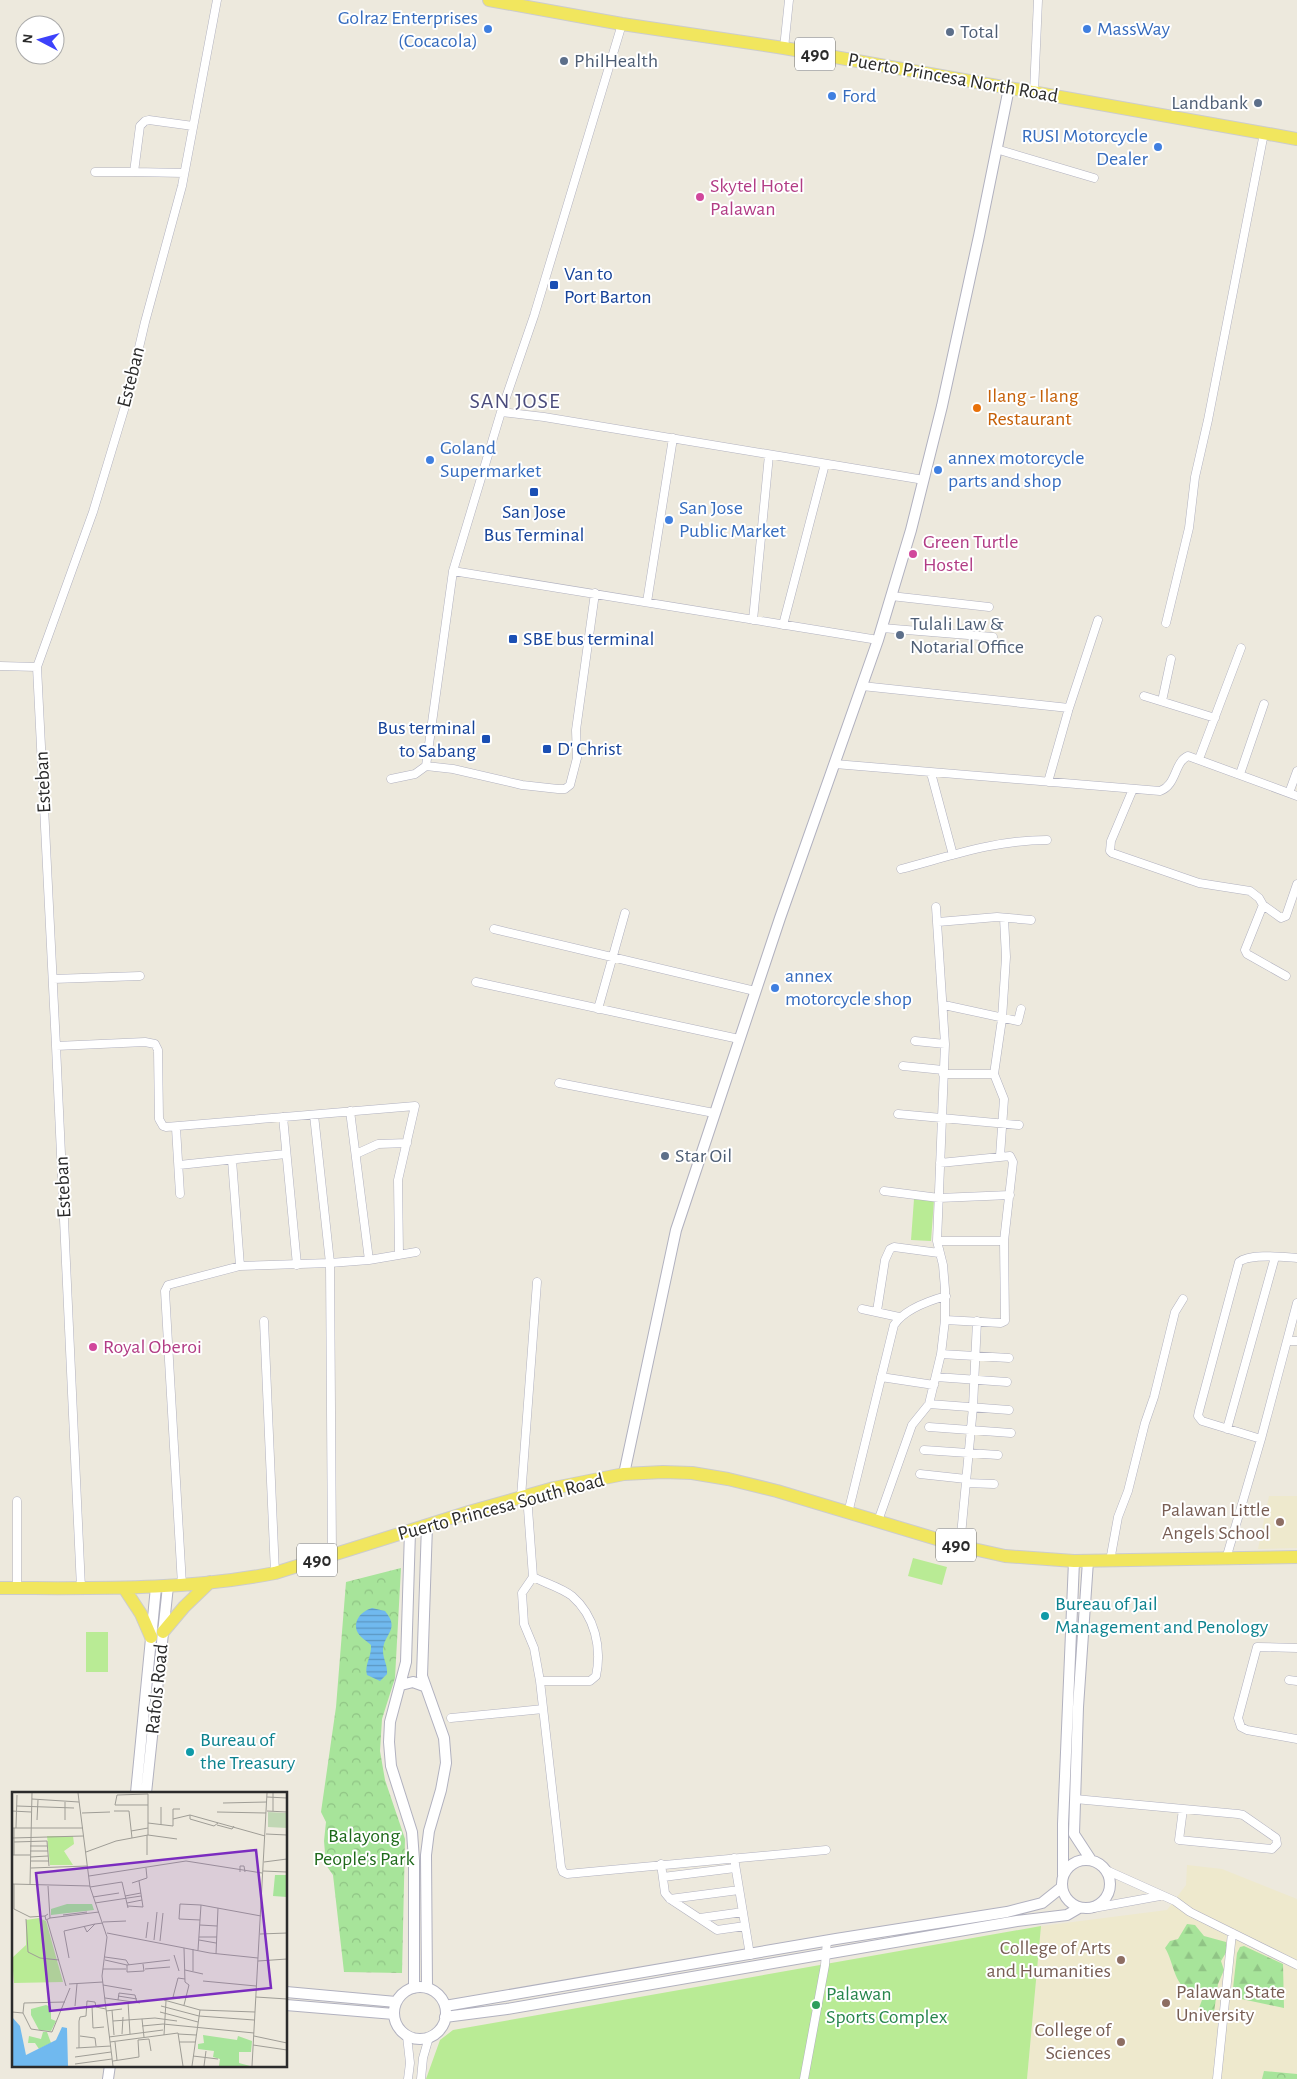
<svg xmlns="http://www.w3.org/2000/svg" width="1297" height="2079" font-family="'Alegreya Sans',sans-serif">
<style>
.education{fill:#eee9cd}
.forest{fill:url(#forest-firs)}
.park{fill:url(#park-crowns)}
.pitch{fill:#b9eb95}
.water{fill:url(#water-rules)}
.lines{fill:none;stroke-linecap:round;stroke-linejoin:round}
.minor-casing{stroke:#b1b1bf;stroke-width:9}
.tertiary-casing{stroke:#b1b1bf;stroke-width:12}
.primary-casing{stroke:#ccc;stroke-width:14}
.minor{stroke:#fff;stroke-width:8}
.tertiary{stroke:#fff;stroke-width:10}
.primary{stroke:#f1e65e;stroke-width:12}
.shop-dot{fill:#3f7fe0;stroke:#fff;stroke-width:2}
.service-dot{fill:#5c6f8a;stroke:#fff;stroke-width:2}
.hotel-dot{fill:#d1479c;stroke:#fff;stroke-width:2}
.transit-dot{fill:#1a4fb4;stroke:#fff;stroke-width:2}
.food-dot{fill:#e8710a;stroke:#fff;stroke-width:2}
.education-dot{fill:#8d6e63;stroke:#fff;stroke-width:2}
.culture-dot{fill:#0f9aa8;stroke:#fff;stroke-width:2}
.leisure-dot{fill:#2e9e5b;stroke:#fff;stroke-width:2}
.labels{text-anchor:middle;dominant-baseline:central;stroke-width:4;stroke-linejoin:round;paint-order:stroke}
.shield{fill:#fff;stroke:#6b6b6b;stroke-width:1}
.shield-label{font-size:19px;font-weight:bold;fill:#2b2b2b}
.shop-label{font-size:20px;fill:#366cbe;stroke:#fff;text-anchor:start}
.service-label{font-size:20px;fill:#4e5e75;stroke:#fff;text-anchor:start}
.street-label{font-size:20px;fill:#2b2b2b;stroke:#fff}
.hotel-label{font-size:20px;fill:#b23c85;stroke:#fff;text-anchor:start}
.transit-label{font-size:20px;fill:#164399;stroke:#fff;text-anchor:start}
.food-label{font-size:20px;fill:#c56008;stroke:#fff;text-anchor:start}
.education-label{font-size:20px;fill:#785e54;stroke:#fff;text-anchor:end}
.culture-label{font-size:20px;fill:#0d838f;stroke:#fff;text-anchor:start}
.park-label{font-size:20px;fill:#1e691a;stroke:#fff}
.leisure-label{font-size:20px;fill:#27864d;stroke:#fff;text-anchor:start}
.quarter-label{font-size:22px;letter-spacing:1px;fill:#4b4c7c;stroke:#fff}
.inset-road{fill:none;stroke:#9f9d96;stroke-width:1}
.view{fill:#7b2cbf;fill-opacity:0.15;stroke:#7b2cbf;stroke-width:2.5}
.inset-edge{fill:none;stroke:#2b2b2b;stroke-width:2.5}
</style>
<defs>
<pattern id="forest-firs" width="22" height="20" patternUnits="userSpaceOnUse" patternTransform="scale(1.25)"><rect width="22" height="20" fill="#a7e49a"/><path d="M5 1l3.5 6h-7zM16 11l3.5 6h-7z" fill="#90c485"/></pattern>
<pattern id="park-crowns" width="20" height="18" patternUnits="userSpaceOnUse" patternTransform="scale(1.25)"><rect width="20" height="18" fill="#a7e49a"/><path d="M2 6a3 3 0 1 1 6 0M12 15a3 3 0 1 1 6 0" fill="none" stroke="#90c485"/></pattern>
<pattern id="water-rules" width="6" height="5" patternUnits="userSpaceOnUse" patternTransform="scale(1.25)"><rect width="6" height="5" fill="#70b9ef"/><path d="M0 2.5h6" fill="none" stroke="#5c97c2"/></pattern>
</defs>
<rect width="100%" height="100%" fill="#ede9dd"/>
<path class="education" d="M1269,1496H1297V1548L1258,1549Z
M1187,1865L1222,1869L1297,1899V2079H1027L1041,1926L1167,1910L1186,1885Z"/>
<path class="forest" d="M1187,1924L1195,1925L1204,1936L1226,1942L1227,1951L1221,1961L1224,1970L1218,1984L1214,2012L1207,2015L1199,2008L1202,2000L1200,1990C1174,1996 1175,1963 1165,1948L1170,1941L1178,1939Z
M1244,1946L1283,1964L1284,2008L1232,1997L1237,1953L1240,1947Z"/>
<path class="park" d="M401,1568L395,1678L382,1719L380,1751L385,1780L405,1839L402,1973L344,1972L333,1875L326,1865L324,1841L326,1822L321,1812L336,1707L346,1582Z
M1264,2071L1297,2074V2079H1262Z"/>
<path class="pitch" d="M914,1199L934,1200L931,1241L911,1240Z
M913,1558L947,1567L942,1585L908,1576Z
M86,1632H108V1672H86Z
M1041,1926L1027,2079H426L440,2040L453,2030Z"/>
<path class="water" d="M372,1608L385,1611C401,1630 383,1634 383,1651C383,1659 388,1666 387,1674L380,1681L367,1675C364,1665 372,1656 371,1645C367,1641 361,1638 358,1633C352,1622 361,1611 372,1608Z"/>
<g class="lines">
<defs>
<path id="minor" d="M784,48L789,0
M1034,92L1038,0
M996,149L1094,178
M95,172H134
M184,173L134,172L140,126L145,121L149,120L193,126
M501,412L544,417L924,480
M453,571L878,640
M595,593L576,730L577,758L570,785L565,789H558L522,785L453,769L426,766L453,571L501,412L534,316L622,24
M891,596L989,607
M647,602L673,438
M753,620L769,455
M1166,623L1189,528L1195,477L1208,420L1264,133
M783,625L825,464
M882,628L993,637
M0,666L37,667
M862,686L1069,708
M1144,696L1215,718
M1162,701L1171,659
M1199,759L1241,648
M835,764L1160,791C1177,785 1174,762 1188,756L1297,796
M931,773L953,855
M1240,774L1264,704
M391,779L415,774L426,766
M1048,782L1069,708L1098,620
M1133,789L1111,841L1110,851L1112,853L1199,883L1250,891L1259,898L1263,905L1281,918L1286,916L1297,884
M1289,793L1297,771
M901,869C951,856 995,840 1047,840
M1263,905L1245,950L1247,954L1286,976
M938,922L997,917L1031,920
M494,929L755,991
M53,979L140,976
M476,982L739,1039
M944,1005L1018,1021L1021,1009
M598,1009L625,913
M915,1041L945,1044
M56,1046L145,1042L155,1044L158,1050L159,1119L163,1126L166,1127L415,1106L398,1180L399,1255
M903,1066L943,1070
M943,1074H994
M559,1083L714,1113
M350,1111L369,1260
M898,1114L1019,1125
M314,1115L330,1263L332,1556
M283,1117L297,1265
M176,1128L180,1194
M356,1154L378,1144L407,1143
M1000,1156L1004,1099L994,1074L1002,1019L1006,957L1004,918
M232,1160L240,1266
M940,1163L1010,1156L1013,1162L1004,1241L1005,1321L1001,1323L945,1320
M179,1165L286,1154
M884,1191L939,1198L1010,1195
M937,1241H1004
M862,1309L899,1317
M877,1311L885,1260L890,1249L894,1247L939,1253
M264,1321L275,1573
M1287,1341H1297
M941,1354L1009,1358
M881,1377L934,1385
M936,1377L1007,1382
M929,1404L1009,1410
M929,1427L1011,1433
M1227,1429L1275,1257
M1261,1439L1202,1421L1198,1416L1199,1411L1239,1262C1250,1253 1283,1257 1297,1258
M924,1450L998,1455
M920,1474L966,1479
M966,1483L994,1484
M527,1495L533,1577C545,1583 562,1588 572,1596C595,1616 602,1648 596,1676L590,1681H540
M521,1497L537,1282
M848,1513L894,1325C904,1310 928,1301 946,1296
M878,1521L912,1425L929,1404L941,1354L945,1320V1289L943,1265L937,1241L945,1044L936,907
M960,1546L973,1407L977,1321
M1226,1559L1261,1439L1297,1303
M1110,1561L1118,1517L1128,1491L1145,1423L1154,1397L1175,1312L1183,1299
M533,1577L522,1593L524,1624L534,1648L540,1681L561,1867L563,1872L567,1874L826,1850
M182,1585L165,1291L168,1285L240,1266L330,1263L369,1260L416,1252
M17,1588V1501
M81,1588L56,1046L37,667L93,512L126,403L145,322L182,186L217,0
M1297,1648L1257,1647L1238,1718L1241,1727L1247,1730L1297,1739
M1289,1680L1297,1681
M451,1718L543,1709
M1075,1799L1238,1814L1243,1815L1276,1838L1277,1844L1272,1849L1179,1840L1183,1809
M734,1858L750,1955
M661,1864L665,1893L670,1899L717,1930L745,1926
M1106,1870L1175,1901L1190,1912L1297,1965
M663,1877L735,1868
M670,1899L739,1890
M1088,1909L1160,1896
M700,1918L743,1912
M407,2036L410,2063L408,2079
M421,2079L423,2058L429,2037
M804,2079L825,1965L827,1940
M1217,2079L1232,1933"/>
<path id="tertiary" d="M624,1474L676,1230L780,918L878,640L911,530L942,406L979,236L1009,88
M410,1531L406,1662L390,1722L389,1742L391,1766L412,1832L414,1860V1988
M1088,1561L1078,1707L1074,1834L1091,1860
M401,1685L413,1682L424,1686
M136,1793L156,1587
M146,1793L168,1586
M1062 1884a24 24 0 1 1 48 0a24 24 0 1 1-48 0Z
M1063,1875V1824L1074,1561
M394 2013a26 26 0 1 1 52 0a26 26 0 1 1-52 0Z
M427,1988L426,1855L429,1831L441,1790L446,1763L444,1738L422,1676L427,1525
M286,1992L396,2002
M286,2005L394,2014
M445,2006L836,1939L1007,1912L1042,1903L1062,1887
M445,2017L507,2009L1017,1921L1067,1915L1079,1908
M108,2079L110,2065"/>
<path id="primary" d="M489,0L622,24L784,48L1297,139
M0,1588C92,1588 184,1591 275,1573L469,1512L554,1488L624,1474L663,1472L692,1473L728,1479L777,1491L960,1546L1005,1556L1074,1561L1297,1557
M124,1588L141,1614L151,1637
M163,1632L184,1607L210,1582"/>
</defs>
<use href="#minor" class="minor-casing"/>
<use href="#tertiary" class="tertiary-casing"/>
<use href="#primary" class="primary-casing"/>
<use href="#minor" class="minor"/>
<use href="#tertiary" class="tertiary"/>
<use href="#primary" class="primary"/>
</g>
<g class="shop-dot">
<circle cx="488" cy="29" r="5"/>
<circle cx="1087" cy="29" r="5"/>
<circle cx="832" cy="96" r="5"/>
<circle cx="1158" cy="147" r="5"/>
<circle cx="430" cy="460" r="5"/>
<circle cx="938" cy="470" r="5"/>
<circle cx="669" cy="520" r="5"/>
<circle cx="775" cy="988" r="5"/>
</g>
<g class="service-dot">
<circle cx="950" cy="32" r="5"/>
<circle cx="564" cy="61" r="5"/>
<circle cx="1258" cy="103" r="5"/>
<circle cx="900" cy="635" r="5"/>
<circle cx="665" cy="1156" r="5"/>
</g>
<g class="hotel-dot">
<circle cx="700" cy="197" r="5"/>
<circle cx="913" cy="554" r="5"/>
<circle cx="93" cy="1347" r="5"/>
</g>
<g class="transit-dot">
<rect x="549" y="280" width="10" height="10" rx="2.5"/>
<rect x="529" y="487" width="10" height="10" rx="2.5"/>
<rect x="508" y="634" width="10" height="10" rx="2.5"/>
<rect x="481" y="734" width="10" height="10" rx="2.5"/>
<rect x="542" y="744" width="10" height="10" rx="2.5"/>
</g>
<circle class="food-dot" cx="977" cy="408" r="5"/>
<g class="education-dot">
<circle cx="1280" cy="1522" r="5"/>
<circle cx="1121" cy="1960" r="5"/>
<circle cx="1166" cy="2003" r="5"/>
<circle cx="1121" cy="2042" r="5"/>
</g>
<g class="culture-dot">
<circle cx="1045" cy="1616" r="5"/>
<circle cx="190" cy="1752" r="5"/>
</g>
<circle class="leisure-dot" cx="816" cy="2005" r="5"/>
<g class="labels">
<g class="shield">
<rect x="795" y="37.5" width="40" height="33" rx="4"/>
<rect x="936" y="1528.5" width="40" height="33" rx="4"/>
<rect x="297" y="1543.5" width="40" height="33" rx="4"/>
</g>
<g class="shield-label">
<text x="815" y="54">490</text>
<text x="956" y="1545">490</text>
<text x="317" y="1560">490</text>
</g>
<g class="shop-label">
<text x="478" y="18" text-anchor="end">Golraz Enterprises<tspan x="478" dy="23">(Cocacola)</tspan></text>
<text x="1097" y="29">MassWay</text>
<text x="842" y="96">Ford</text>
<text x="1148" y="136" text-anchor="end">RUSI Motorcycle<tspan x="1148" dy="23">Dealer</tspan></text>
<text x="440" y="448">Goland<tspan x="440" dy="23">Supermarket</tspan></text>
<text x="948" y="458">annex motorcycle<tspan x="948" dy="23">parts and shop</tspan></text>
<text x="679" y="508">San Jose<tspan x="679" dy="23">Public Market</tspan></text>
<text x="785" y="976">annex<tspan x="785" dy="23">motorcycle shop</tspan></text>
</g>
<g class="service-label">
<text x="960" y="32">Total</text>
<text x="574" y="61">PhilHealth</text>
<text x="1248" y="103" text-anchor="end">Landbank</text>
<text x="910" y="624">Tulali Law &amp;<tspan x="910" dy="23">Notarial Office</tspan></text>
<text x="675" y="1156">Star Oil</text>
</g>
<g class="street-label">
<text transform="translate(953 78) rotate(10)">Puerto Princesa North Road</text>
<text transform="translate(131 377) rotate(-76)">Esteban</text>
<text transform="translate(43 782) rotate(-93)">Esteban</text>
<text transform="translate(63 1187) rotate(-93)">Esteban</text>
<text transform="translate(501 1507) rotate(-15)">Puerto Princesa South Road</text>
<text transform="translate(157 1689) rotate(-84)">Rafols Road</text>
</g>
<g class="hotel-label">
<text x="710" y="186">Skytel Hotel<tspan x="710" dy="23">Palawan</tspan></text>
<text x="923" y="542">Green Turtle<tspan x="923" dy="23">Hostel</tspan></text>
<text x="103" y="1347">Royal Oberoi</text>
</g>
<g class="transit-label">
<text x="564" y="274">Van to<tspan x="564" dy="23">Port Barton</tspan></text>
<text x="534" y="512" text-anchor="middle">San Jose<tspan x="534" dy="23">Bus Terminal</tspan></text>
<text x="523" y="639">SBE bus terminal</text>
<text x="476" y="728" text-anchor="end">Bus terminal<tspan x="476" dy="23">to Sabang</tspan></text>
<text x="557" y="749">D' Christ</text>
</g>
<g class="food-label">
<text x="987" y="396">Ilang - Ilang<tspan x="987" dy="23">Restaurant</tspan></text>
</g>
<g class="education-label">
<text x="1270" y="1510">Palawan Little<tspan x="1270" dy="23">Angels School</tspan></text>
<text x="1111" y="1948">College of Arts<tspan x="1111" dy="23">and Humanities</tspan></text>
<text x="1176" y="1992" text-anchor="start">Palawan State<tspan x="1176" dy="23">University</tspan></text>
<text x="1111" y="2030">College of<tspan x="1111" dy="23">Sciences</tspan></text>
</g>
<g class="culture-label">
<text x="1055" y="1604">Bureau of Jail<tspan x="1055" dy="23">Management and Penology</tspan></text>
<text x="200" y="1740">Bureau of<tspan x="200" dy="23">the Treasury</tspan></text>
</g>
<g class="park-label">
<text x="364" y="1836">Balayong<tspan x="364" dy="23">People's Park</tspan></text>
</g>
<g class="leisure-label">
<text x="826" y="1994">Palawan<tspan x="826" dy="23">Sports Complex</tspan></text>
</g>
<g class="quarter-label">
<text x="515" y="401">SAN JOSE</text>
</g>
</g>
<g transform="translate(12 1792)">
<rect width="275" height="275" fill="#ede9dd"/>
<path d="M263,83H275V105L261,104ZM191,243L225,248L226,244L240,249L239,260H227V271L238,274H207L208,267L201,265L202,259L186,257V252L192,251Z" fill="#a7e49a"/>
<path d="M256,20L275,21V36L256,35Z" fill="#c0d7b4"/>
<path d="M55,112H80L82,118L39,123V117ZM34,213L39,215V227L44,229L39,239L27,238L19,223V217Z" fill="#a7e49a"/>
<path d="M31,240H35L39,251L27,257L23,251H16L17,244L29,247Z" fill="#a7e49a"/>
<path d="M35,44H61L62,52L52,59L61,73H38ZM27,126L34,129L51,190L2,191L0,166L14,153V128Z" fill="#b9eb95"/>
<path d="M0,225L8,234L14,263L44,248L50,235L55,236L56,274H0Z" fill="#70b9ef"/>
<path class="inset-road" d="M66,1L78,95L95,145L90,184L101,274M261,1V19M136,2L105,3L103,13H136M255,5L275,6M20,7L67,10M211,11L255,10M5,14L62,16M0,19L19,20M102,19H117L120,46M255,19L275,20M205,20L254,21M70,21L98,20M178,23L253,44M178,23V27L202,34L206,31M161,27L178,23M25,28L26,8M53,28V10M136,31L161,34V17H168M149,33V15M205,33L220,37L222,34M0,36H71M2,36V63M4,36L5,3M119,39L136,36M254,42L275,43M135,43V63M136,43V2M0,46L71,44M35,49L37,74M2,50L35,49M18,54H35M18,59H36M74,60L104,49L136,43L165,47M0,63H18M18,65L36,64M19,69H37M252,70L275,67M19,76L75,74M251,79L275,80M228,80V74H232L233,80M77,84L174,69L250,81M120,91L135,86L134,76M0,92L78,94M2,92V117L18,125L33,124M18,93L20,1M36,94L38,126L34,128L33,124L36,122M78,95L110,90L116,116M113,104L129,101M81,105L107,101M83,111L129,104M115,111L130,108M116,114L131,115L127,89M51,123L75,120M38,126L87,120M14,127L16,160L28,166L47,168M35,128L54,194M188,128L167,127L168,112L189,113L249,124M91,130L114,129M188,133L205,134M72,134L75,140L83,132L91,131M95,141L198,161L246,166M248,142L275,141M187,145H205M134,146L136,130M142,148L145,120M187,148L204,151M148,149L151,121M181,157V179M186,158L189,113M204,162L206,116M162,163L167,179M93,165L114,168L117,173M57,166L52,139L83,132M93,168L115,173L158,168M246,169L275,167M115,173V180L132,179L131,172M91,177H114M133,177L158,175M173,178L191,182M191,189L244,194M57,192L91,190M91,193L120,198M106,204L125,207M244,205L275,207M93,206L128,211M168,206L161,205L166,186L173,187M106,208L107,201L123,203L125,211M152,208L188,218L243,220M116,210L118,242M172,213L177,193L173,190L172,156M63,214L65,192M80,214L81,236L92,235M149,214L187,224L242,228M100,218L102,243M94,219L110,217M0,220L11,221L19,237L40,240L58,196M148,220L186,230M11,221L12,211L53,210M130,227L132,245M101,229L143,226L165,229M130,234L151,232L242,241M110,242L111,225M166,242L184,243M152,243L154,209M68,244L83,246L84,254M242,244L275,251M97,245L151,238M98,250L166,241L171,274M103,250L105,268M167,250H183M241,253L275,258M64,256L99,254M67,256V229L68,225L74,224L75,209L83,210L84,215L94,217M181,264L206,267M63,265L99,260M101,269L127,265L126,248L137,247L139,259M63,272L100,267M180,274L188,218M192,274L194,259M240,274L255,1"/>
<path class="view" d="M244,58L259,196L38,219L24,81Z"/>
<rect width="275" height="275" class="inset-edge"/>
</g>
<g transform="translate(40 40) rotate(276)"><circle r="24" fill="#ffffff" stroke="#aaaaaa"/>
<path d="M0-4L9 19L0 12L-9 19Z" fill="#3d42fb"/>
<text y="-8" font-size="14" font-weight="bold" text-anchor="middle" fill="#2b2b2b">N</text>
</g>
</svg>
